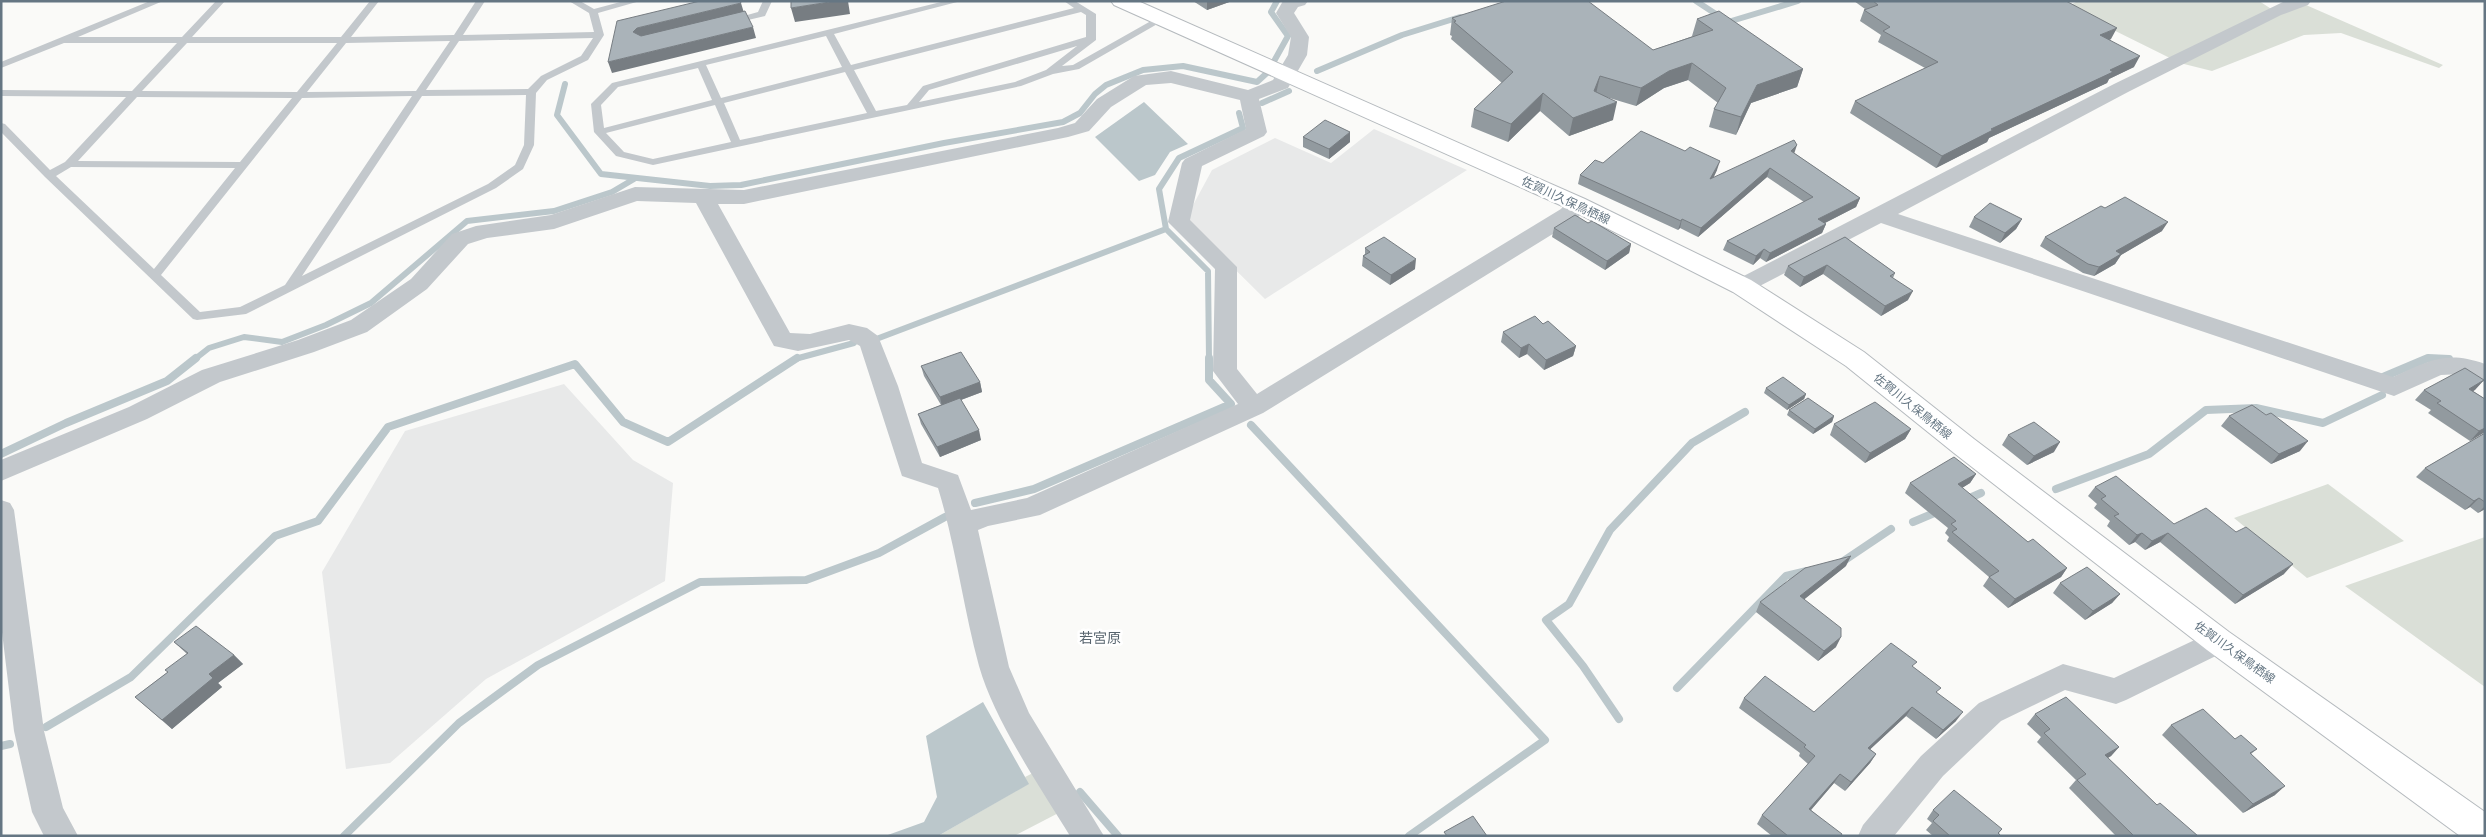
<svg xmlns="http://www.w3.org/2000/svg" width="2486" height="837" font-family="Mulish,'Noto Sans JP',sans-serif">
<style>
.built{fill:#e8e9e9}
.green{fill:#dadfd7}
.water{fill:#bbc7cb}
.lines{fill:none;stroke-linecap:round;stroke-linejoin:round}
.stream-far1{stroke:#bbc7cb;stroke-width:6}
.stream{stroke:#bbc7cb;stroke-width:8}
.primary-casing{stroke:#b5babe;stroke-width:2}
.service{fill:#c3c8cc;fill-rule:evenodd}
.minor{fill:#c3c8cc;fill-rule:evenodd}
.primary{fill:#fff;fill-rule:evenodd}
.wall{fill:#929a9f}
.shaded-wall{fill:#777d82}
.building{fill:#aab3b9;stroke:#777d82}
.labels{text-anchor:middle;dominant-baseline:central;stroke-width:5;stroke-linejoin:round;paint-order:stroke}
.street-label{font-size:12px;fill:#657683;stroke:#fff}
.neighbourhood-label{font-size:14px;fill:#57646e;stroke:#fff}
</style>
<rect width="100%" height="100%" fill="#fafaf8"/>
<path class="built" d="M1374,129L1467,170L1265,299L1185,220L1212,170L1275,138L1331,163Z
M564,384L633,460L673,483L665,581L486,679L390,763L346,769L322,572L405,431Z"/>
<path class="green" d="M2078,1H2259L2279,14L2306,5L2443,65L2439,68L2341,33L2304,35L2212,71L2180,63L2067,7Z
M2328,484L2404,541L2307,578L2234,518Z
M2485,537V687L2345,586Z
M1045,767L1070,807L1014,836H938L1028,784L1025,777Z"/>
<path class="water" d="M1144,102L1188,144L1170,152L1155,175L1139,181L1095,137Z
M983,702L1029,784L938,836H885L924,822L937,797L926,736Z"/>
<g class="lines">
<path class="stream-far1" d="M1696,1L1728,22L1798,1
M1317,71L1402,35L1460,17
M565,84L557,115L601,174L710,186L741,185L944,143L1063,122L1080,113L1095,94L1106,85L1143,70L1183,66L1257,82L1268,72L1288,36L1271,12L1277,1
M1262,103L1289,91
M1166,229L1208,271L1209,359
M879,338L1166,229L1159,189L1179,158L1243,128L1239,113
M195,359L209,348L244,337L282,342L326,325L371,303L467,221L554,211L612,192L634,179
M795,359L854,343
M2425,359H2449"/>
<path class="stream" d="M2383,377L2428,358L2449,359
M1251,425L1545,740L1409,836
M1,454L66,423L167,381L196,358
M2056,489L2149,454L2206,410L2256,408L2323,423L2382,395
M1965,500L1981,493
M975,503L1034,489L1231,404L1209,380V358
M1913,522L1939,511
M1842,562L1891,529
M1677,688L1786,576L1807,571
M1619,719L1583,666L1546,620L1569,604L1610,530L1692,443L1745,412
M46,727L131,677L275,536L318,521L388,427L575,364L623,422L668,442L797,358
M1,746L10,744
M1080,792L1118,836
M344,836L459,723L538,665L700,582L806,580L879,553L945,517"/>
<defs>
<path id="primary" d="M1111,1H1138L1585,199L1751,280L1864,352L1974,439L2229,632L2485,812V836H2460L2207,650L1954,453L1846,366L1733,292L1569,209L1114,5Z"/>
</defs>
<use href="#primary" class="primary-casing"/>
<path class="service" d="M150,1H163L78,37H182L216,1H225L192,37H341L370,1H379L351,37L454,35L476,1H485L463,35L594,32L589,13L569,1H580L594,9L624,1H640L598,13L604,35L588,60L547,80L536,93L534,145L523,169L496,188L246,314L197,320L193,319L45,177L1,132V123L5,124L50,170L65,162L126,97L1,96V90L132,91L177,43H64L1,68V62ZM593,38L581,56L541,76L528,89L426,90L459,41ZM450,41L416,91L307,92L346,43ZM187,43H337L297,92L142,91ZM526,95L524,145L515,165L488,184L302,276L422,96ZM412,96L285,285L240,307L200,312L161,275L302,98ZM137,97L292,98L240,162L78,161ZM71,167L235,168L154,269L56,176Z
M763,1H772L765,16L731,24L726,21L758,12Z
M945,1H961L834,34L851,65L1074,8L1064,1H1075L1096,14V40L1062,66L1073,65L1158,17L1166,19L1079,69L1053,74L1021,86L653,165L616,156L594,132L591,104L612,83ZM1081,12L1086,15V37L923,86L907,105L876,111L854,70ZM826,36L842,67L721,98L706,65ZM1077,46L1046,70L1015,82L919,102L929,90ZM698,68L712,100L604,128L601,105L618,87ZM845,72L867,113L740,140L724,103ZM715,105L731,142L653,159L624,152L606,133Z"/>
<path class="minor" d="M1283,1H1308L1305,5L1298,7L1294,13L1309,37L1307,55L1288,88L1259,99L1267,132L1264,136L1202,166L1190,220L1237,267V369L1257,394L1561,209C1569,200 1572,196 1585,199L1588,204L1577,219L1263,413L1040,515L988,526L978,530L1009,667L1029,713L1104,836H1070C1039,785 995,722 979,666C963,607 956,547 938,488L902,476L860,346L849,340L798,351L774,346L696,203L637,201L554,229L487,238L468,244L427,289L367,332L314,352L220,382L147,419L1,481V460L129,407L202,370L298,340L351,320L411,279L452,234L476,226L551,215L635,187L744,190L1058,128L1075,123L1097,99L1134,76L1171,71L1248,90L1273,80L1288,55L1291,37L1276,13ZM1171,83L1240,100L1246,129L1185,159L1182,163L1168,222L1215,269L1213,371L1238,404L1027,498L971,510L958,475L922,463L898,386L878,336L867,328L849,324L810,334L790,333L718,204H744L1068,137L1089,131L1111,107L1146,85Z
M2285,1H2311L2308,5L2281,15L2128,92L1898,214L2393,377C2429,361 2445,350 2485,364V382L2461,374L2441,375L2394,396L1881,223L1750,291L1742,294L1734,291L1731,286L1734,281L2114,84Z
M1,500L10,503L14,510L44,731L63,808L78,836H44L32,812L14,731L1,624Z
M2218,629L2228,632L2232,641L2228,650L2126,700L2116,704L2065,690L2001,721L1943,776L1894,836H1858L1863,825L1921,756L1979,703L2063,664L2114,678Z"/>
<use href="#primary" class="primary"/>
</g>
<path class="wall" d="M1193,1H1232L1207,10Z
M1854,1H2066L2111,39L2109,40L2134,67L2109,79L2107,83L1989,138L1987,142L1936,168L1850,113L1855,101L1925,68L1878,42L1881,35L1860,21L1864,10L1865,9Z
M1452,18L1653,50L1693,36H1692L1697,19L1803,69L1797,87L1751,103L1736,135L1709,127L1714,109L1718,103L1688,80L1664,88L1636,106L1606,97L1613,120L1569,136L1540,111L1508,142L1471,127L1474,109L1502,83L1451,39L1452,36L1450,35Z
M1303,137L1350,142L1329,159L1303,147Z
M1794,153L1860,198L1856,207L1825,223L1826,224L1822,233L1766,262L1760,258L1753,265L1723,250L1727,241L1804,202L1767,177L1698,237L1680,228L1678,230L1578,184L1580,175L1603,163L1717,170L1713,178Z
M2105,208L2162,231L2121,255L2115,264L2094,276L2083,273L2040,246L2045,237Z
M1974,217L2022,219L2016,229L2000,243L1969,227Z
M1588,223L1631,244L1629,253L1605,270L1552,237L1554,228Z
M1845,237L1895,273L1893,278L1908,300L1881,316L1823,274L1800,287L1784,275L1788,266Z
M1365,248L1415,269L1390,285L1362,266L1363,256L1365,254Z
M1543,324L1576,346L1573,356L1544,370L1527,354L1519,358L1501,342L1503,332Z
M921,366L980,382L982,392L961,400L981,440L940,457L921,424L918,414L941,405L924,376Z
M2484,380L2473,391L2485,399V432L2470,441L2428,413L2431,410L2415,400L2424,390Z
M1766,388L1806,394L1804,399L1787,410L1764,393Z
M1789,410L1834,416L1832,422L1813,434L1787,415Z
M2229,416L2300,451L2271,464L2221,426Z
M1834,424L1911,429L1905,439L1865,463L1830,435Z
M2485,433V509L2478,513L2470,507L2465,510L2416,477L2425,468Z
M2008,435L2054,452L2027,465L2002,445Z
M1976,474L1970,483L1962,488L2028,542L2067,568L2061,577L2008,608L1983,586L1989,577L1947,541L1949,537L1945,533L1948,528L1905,493L1910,483Z
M2095,487L2174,524L2284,574L2235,604L2160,542L2145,550L2135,542L2129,545L2107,526L2110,521L2094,508L2097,504L2088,496Z
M1846,566L1804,599L1836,647L1818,661L1756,612L1760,602Z
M2060,583L2120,594L2112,603L2085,620L2053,593Z
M174,642L234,655L243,664L218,683L222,687L172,729L135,697L168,672L187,654Z
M1913,667L1937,693L1956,721L1936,739L1906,716L1870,749L1876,754L1870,763L1845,791L1834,783L1811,810L1841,836H1772L1757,824L1762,815L1808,764L1799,756L1800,753L1739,708L1744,698L1814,712Z
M2035,714L2119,747L2111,756L2108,758L2157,805L2198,836H2116L2069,788L2076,780L2037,742L2041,737L2027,724Z
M2171,725L2235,739L2257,749L2251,754L2275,795L2243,813L2162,735Z
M1933,810L2002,829L1999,833L2001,836H1933L1926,830L1932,823L1927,819Z"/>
<path class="shaded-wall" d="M836,1H848L850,14L795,22L791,8Z
M1209,1H1232L1207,10V2Z
M741,3L744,13L641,38L633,32L637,28Z
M753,27L756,38L612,73L608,62Z
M2117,28L2111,39L2095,47L2100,35Z
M2140,56L2134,67L2109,79L2107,83L1989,138L1987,142L1936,168L1942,156L1991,129L2110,70Z
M1692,63L1688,80L1664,88L1636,106L1641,88L1669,71Z
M1803,69L1797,87L1751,103L1736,135L1741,117L1757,85Z
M1600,76L1596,94L1594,91Z
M1543,93L1540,111L1508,142L1511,124Z
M1617,102L1613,120L1569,136L1573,118Z
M1350,132V142L1329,159V149Z
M1797,145L1794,154L1791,151Z
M1720,161L1717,170L1708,189L1710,179Z
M1770,168L1767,177L1698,237L1701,228Z
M1860,198L1856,207L1815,228L1818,219Z
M1682,219L1680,228L1678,230L1681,221Z
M2022,219L2016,229L2000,243L2005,233Z
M2168,222L2162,231L2121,255L2115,264L2094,276L2099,267L2116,251Z
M1826,224L1822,233L1766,262L1770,253Z
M1631,244L1629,253L1605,270L1607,261Z
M1764,249L1760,258L1753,265L1756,256Z
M1416,259L1415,269L1390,285L1391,275Z
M1827,265L1823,274L1800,287L1804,277Z
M1913,291L1908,300L1881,316L1885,306Z
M1529,344L1527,354L1519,358L1521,348Z
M1576,346L1573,356L1544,370L1546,360Z
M2484,380L2475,390L2460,399L2469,389Z
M980,382L982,392L942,407L940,397Z
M1806,394L1804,399L1787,410L1789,405Z
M1834,416L1832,422L1813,434L1815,429Z
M2485,428V432L2470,441L2479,431Z
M1911,429L1905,439L1865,463L1870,453Z
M979,430L981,440L940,457L937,447Z
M2308,441L2300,451L2271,464L2279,454Z
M2060,442L2054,452L2027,465L2034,456Z
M1976,474L1970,483L1952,494L1958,484Z
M2479,498L2470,507L2465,510L2474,501Z
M2485,506V509L2478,513Z
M2142,533L2135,542L2129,545L2137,535Z
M2168,533L2160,542L2145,550L2152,541Z
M1851,556L1846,566L1796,606L1800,596Z
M2293,564L2284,574L2235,604L2243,595Z
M2067,568L2061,577L2008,608L2015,599Z
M2120,594L2112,603L2085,620L2093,611Z
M1841,637L1836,647L1818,661L1824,651Z
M234,655L243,664L218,683L222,687L172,729L162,720L209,674Z
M1912,707L1906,716L1862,757L1868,748Z
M1963,712L1956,721L1936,739L1943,730Z
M2119,747L2111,756L2097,764L2105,755Z
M1876,754L1870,763L1845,791L1851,782Z
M1840,774L1834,783L1804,818L1809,809Z
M2285,786L2275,795L2243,813L2253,804Z"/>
<path class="building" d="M700,1H740L741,3L637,28L633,32L641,36L745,11L753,27L608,62L617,21Z
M791,1H836L791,8Z
M1506,1H1588L1653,50L1713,30L1697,19L1719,11L1803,69L1757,85L1741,117L1714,109L1726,88L1692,63L1669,71L1641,88L1600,76L1594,91L1617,102L1573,118L1543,93L1511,124L1474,109L1513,72L1454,22L1456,21L1452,18Z
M1873,1H2066L2117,28L2100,35L2140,56L2110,70L2113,72L1991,129L1993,130L1942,156L1855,101L1938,62L1883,31L1890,27L1864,10L1878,5Z
M1325,120L1350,132L1329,149L1303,137Z
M1641,131L1685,151L1690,147L1720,161L1710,179L1794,140L1797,145L1791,151L1860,198L1818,219L1826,224L1770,253L1764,249L1756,256L1727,241L1813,197L1770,168L1701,228L1682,219L1681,221L1580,175L1595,160L1603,163Z
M2125,197L2168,222L2116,251L2121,254L2099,267L2088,264L2045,237L2101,206L2105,208Z
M1990,203L2022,219L2005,233L1974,217Z
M1575,215L1588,223L1592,221L1631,244L1607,261L1554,228Z
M1384,237L1416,259L1391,275L1363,256L1370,252L1365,248Z
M1845,237L1895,273L1890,276L1913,291L1885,306L1827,265L1804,277L1788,266Z
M1535,316L1543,324L1548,321L1576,346L1546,360L1529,344L1521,348L1503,332Z
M961,352L980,382L940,397L921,366Z
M2465,368L2484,380L2469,389L2485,399V428L2479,431L2437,403L2441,401L2424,390Z
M1783,377L1806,394L1789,405L1766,388Z
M960,398L979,430L937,447L918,414Z
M1808,398L1834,416L1815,429L1789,410Z
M1875,402L1911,429L1870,453L1834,424Z
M2252,405L2266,415L2271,413L2308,441L2279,454L2229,416Z
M2034,422L2060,442L2034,456L2008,435Z
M2485,433V502L2479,498L2474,501L2425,468Z
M1954,457L1976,474L1958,484L2028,542L2033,539L2067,568L2015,599L1989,577L1999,571L1952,532L1957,529L1951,524L1956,521L1910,483Z
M2116,476L2174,524L2206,508L2236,532L2246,527L2293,564L2243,595L2168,533L2152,541L2142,533L2137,535L2114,516L2119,514L2101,499L2106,496L2095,487Z
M1851,556L1800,596L1841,628V637L1824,651L1760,602L1805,568Z
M2087,567L2120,594L2093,611L2060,583Z
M196,626L234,655L209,674L213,678L162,720L135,697L168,672L165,670L188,653L174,642Z
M1891,643L1917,662L1912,666L1941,688L1936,692L1963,712L1943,730L1912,707L1868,748L1876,754L1851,782L1840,774L1809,809L1842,834L1841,836H1788L1762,815L1815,756L1804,747L1806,745L1744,698L1765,676L1814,712Z
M2066,697L2119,747L2105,755L2157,805L2160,803L2198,836H2134L2077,780L2086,774L2044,733L2050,729L2035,714Z
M2203,709L2235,739L2241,735L2257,749L2250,753L2285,786L2253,804L2171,725Z
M1954,790L2002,829L1998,833L2001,836H1950L1933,821L1939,815L1933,810Z
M1473,816L1487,836H1447L1444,832Z"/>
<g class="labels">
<g class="street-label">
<text transform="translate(1566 200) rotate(25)">佐賀川久保鳥栖線</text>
<text transform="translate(1913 406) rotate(39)">佐賀川久保鳥栖線</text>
<text transform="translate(2235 652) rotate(36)">佐賀川久保鳥栖線</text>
</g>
<g class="neighbourhood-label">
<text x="1100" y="638">若宮原</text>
</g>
</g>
<rect width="2486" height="837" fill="none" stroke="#657683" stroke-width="5"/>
</svg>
